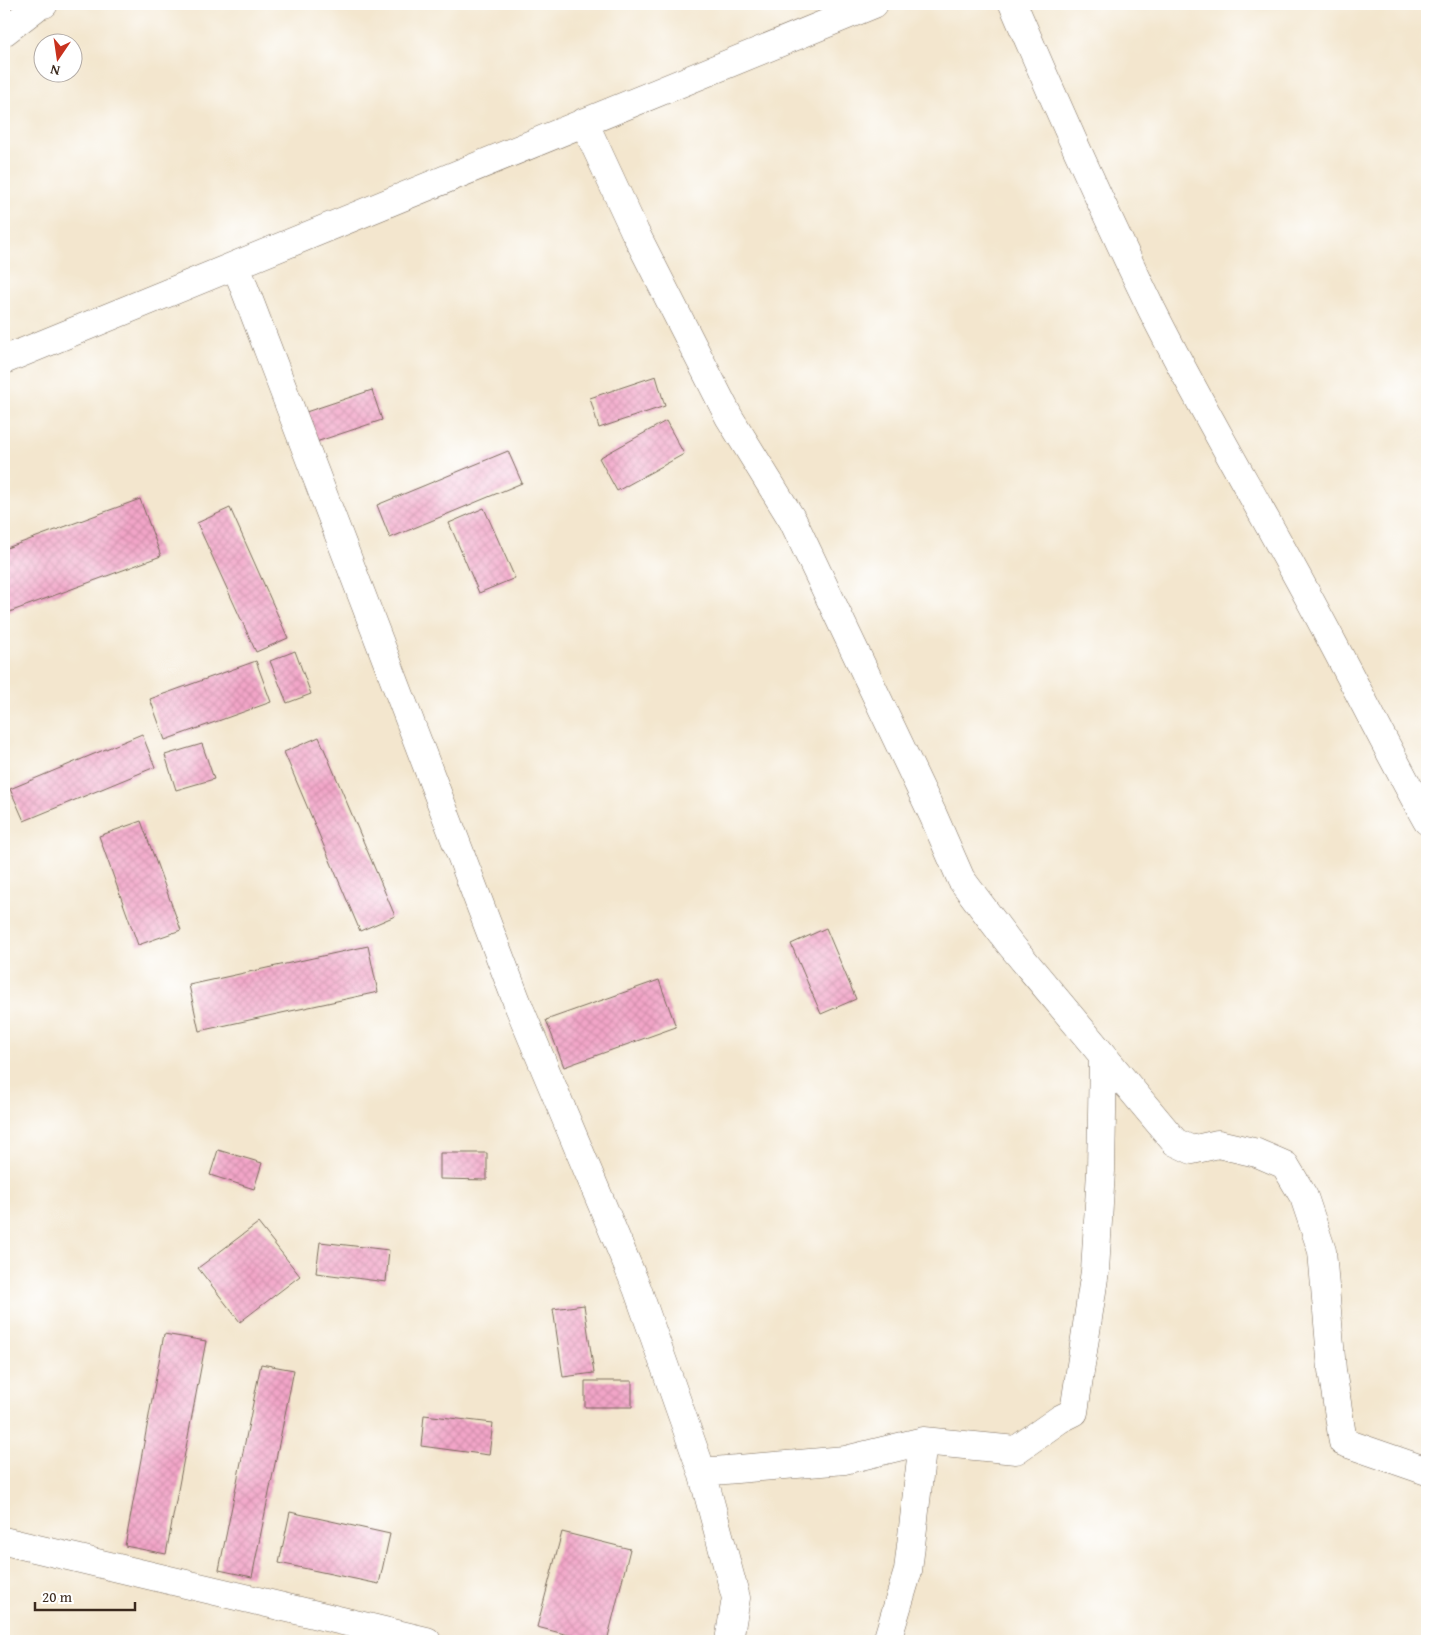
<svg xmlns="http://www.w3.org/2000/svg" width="1431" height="1645" font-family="'Gentium Book Plus',serif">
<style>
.building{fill:url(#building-cross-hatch)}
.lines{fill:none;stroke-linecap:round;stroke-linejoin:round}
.street-casing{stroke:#7b6c5c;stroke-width:29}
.street{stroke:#fff;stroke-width:28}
</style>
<defs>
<pattern id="building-cross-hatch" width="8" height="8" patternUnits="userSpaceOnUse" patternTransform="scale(1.25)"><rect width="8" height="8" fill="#f2a5c8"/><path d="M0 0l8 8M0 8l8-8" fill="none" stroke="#d08eab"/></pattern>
</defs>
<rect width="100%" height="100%" fill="#fff"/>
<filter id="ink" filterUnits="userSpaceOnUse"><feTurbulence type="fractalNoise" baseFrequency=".02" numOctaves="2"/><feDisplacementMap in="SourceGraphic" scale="10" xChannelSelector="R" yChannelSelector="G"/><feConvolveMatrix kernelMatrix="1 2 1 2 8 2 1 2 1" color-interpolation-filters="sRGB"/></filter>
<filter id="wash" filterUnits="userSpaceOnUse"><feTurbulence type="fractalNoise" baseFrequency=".0096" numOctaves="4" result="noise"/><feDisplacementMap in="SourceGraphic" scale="20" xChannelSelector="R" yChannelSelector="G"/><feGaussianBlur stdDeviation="1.12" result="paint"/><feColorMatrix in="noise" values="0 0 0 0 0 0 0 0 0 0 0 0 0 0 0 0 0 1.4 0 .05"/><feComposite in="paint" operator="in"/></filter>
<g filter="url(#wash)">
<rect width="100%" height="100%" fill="#f3e6ce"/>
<g id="blocks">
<path class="building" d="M656,376L665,406L599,428L590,398Z
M372,390L382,420L316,442L306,412Z
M666,421L684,454L617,491L599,458Z
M508,451L522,483L390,538L377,505Z
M140,499L161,556L4,614V549Z
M230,508L288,638L256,652L197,523Z
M484,508L515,578L479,593L449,523Z
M295,651L311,694L287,703L270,661Z
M256,661L271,702L165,740L150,699Z
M142,734L155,767L24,821L10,789Z
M319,737L395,916L360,931L284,752Z
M202,744L214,779L176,790L165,755Z
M141,821L181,930L138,945L99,836Z
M826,928L856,999L821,1014L791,944Z
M368,946L378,992L199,1031L189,985Z
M659,980L676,1027L564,1067L546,1020Z
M218,1150L262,1163L254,1189L210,1175Z
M440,1153H487V1180L440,1179Z
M258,1223L300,1276L240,1322L198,1268Z
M320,1242L389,1250L386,1282L316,1273Z
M584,1305L594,1373L563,1377L553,1309Z
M164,1334L206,1341L166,1554L125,1546Z
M261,1364L294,1370L252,1577L219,1570Z
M585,1381H632V1407H585Z
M424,1415L493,1423L489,1455L421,1446Z
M290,1512L390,1534L379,1584L279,1563Z
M562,1532L630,1549L607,1641H592L537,1627Z"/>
</g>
</g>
<g filter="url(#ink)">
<use href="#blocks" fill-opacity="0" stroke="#7b6c5c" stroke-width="1"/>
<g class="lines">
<defs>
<path id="street" d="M1013,4C1057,107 1103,209 1152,310C1196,398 1246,483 1293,569C1339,652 1381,738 1427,821
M4,32L39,5L44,4
M584,122L635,232L729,417L793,521L933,815L961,879L1010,944L1175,1142L1192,1150L1218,1144L1257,1153L1285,1165L1304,1197L1322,1251L1332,1370L1343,1442L1427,1471
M236,266L519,1007L637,1288L702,1472L736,1598L729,1641
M4,360L874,4
M702,1472L845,1460L923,1441
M4,1541L427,1641
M887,1641L908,1571L923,1441L1016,1450L1060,1419L1074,1412L1095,1271L1101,1171L1103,1057"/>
</defs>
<use href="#street" class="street-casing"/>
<use href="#street" class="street"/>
</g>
</g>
<rect width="1431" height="1645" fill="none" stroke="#fff" stroke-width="20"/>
<g transform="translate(58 58) rotate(193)"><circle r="24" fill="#ffffff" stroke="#b1aaa5"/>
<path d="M0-4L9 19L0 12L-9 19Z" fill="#c8321e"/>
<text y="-8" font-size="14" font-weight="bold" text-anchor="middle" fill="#3b2a1e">N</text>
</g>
<path d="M35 1602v8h100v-8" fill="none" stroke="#3b2a1e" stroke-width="2.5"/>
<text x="42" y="1602" font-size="15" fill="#3b2a1e" stroke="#ffffff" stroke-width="4" paint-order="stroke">20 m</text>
</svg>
